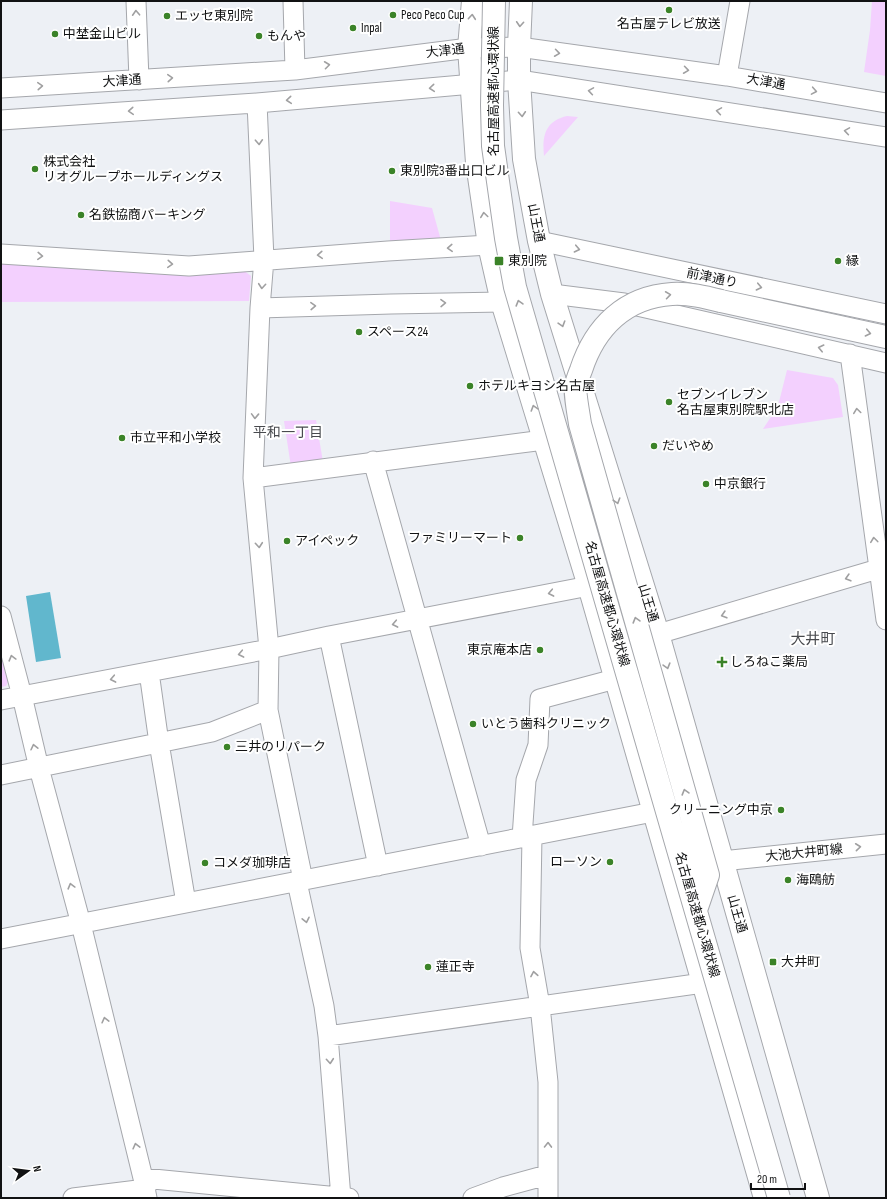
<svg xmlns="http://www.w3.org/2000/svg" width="887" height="1199" font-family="'Sofia Sans Condensed','Noto Sans JP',sans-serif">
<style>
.green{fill:#f3d0fe}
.water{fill:#61b7cd}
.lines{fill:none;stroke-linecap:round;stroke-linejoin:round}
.minor-casing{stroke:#a5a7ac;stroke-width:21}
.major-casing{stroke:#a5a7ac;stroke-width:24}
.highway-casing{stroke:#a5a7ac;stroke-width:24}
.minor{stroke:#fff;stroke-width:19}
.major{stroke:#fff;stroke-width:22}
.highway{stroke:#fff;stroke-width:22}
.highway-bridge-casing{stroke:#a5a7ac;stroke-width:24;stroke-linecap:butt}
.highway-bridge{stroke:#fff;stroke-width:22}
.oneway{stroke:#a0a0a1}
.poi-dot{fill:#3b8328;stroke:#fff;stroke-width:1.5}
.labels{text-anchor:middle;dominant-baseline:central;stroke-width:4;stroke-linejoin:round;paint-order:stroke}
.poi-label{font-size:13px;fill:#111213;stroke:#fff;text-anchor:start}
.street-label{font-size:13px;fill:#111213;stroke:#fff}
.neighbourhood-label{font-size:14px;fill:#484a4e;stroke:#fff}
.quarter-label{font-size:15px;fill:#484a4e;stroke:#fff}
</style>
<rect width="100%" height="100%" fill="#edf0f5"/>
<path class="green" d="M872,1H886V76L864,72L870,30Z
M567,116L578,117L544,156C542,136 545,121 567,116Z
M390,201L432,208L442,244L390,243Z
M1,262L243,270L251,276L249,301L1,302Z
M787,370L833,378L838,385L843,417L763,429L778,406Z
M316,420L323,462L291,467L284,421Z
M1,647L9,680L6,686L1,687Z"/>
<path class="water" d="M50,592L61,658L36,662L26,596Z"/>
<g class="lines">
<defs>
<path id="minor" d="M136,1L139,80
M293,1L295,70
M727,76L740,1
M1,88L295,70L469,48L519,47L727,76L886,103
M257,103L264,259L260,308L253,478L269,649L268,710L303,880
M1,120L257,103L519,80L886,137
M539,241L886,314
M1,254L189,266L388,251L489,245
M552,294L624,303L886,363
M260,308L391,304L502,302
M850,354L886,620
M373,461L481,846
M253,478L544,440
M1,616L22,696L39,768L81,924L143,1178L147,1198
M658,634L878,569L886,568
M329,636L378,866
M149,672L159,743L186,903
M1,700L269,649L329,636L589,586
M1,775L212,732L268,710
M532,836L530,948L540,1006L548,1082V1198
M522,838L526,780L538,745L540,699L615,679
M711,854L722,861L886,844
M297,882L324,1006L328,1036L341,1198
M1,939L653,812L665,820
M328,1036L703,983
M143,1178L349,1198
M73,1198L146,1189
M473,1198L503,1187L547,1175"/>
<path id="major" d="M473,1L469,48L477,163L489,245L502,302L589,586L765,1198
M521,1L519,47V80L524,159L539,241L552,294L658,634L818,1198"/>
<path id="highway" d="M721,301L886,337"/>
</defs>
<use href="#minor" class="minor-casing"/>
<use href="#major" class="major-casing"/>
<use href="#highway" class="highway-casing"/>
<use href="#minor" class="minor"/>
<use href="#major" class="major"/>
<use href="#highway" class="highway"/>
<defs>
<path id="highway-bridge" d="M494,1L492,105L493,146L506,238L515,287L779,1198
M696,910L708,875L580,424C579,416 574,391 576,385C577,380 579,375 581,370C595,327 625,297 672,294C689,293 705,297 721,301"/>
</defs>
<use href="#highway-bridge" class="highway-bridge-casing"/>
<use href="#highway-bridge" class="highway-bridge"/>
</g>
<defs><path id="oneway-chevron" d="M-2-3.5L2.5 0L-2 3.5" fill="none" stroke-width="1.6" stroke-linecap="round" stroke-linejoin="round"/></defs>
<g class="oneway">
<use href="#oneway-chevron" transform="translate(136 13) rotate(-93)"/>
<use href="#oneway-chevron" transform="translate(472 17) rotate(-85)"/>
<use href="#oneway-chevron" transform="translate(520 24) rotate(94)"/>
<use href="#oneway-chevron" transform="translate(557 53) rotate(8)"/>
<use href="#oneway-chevron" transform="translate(327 65) rotate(-7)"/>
<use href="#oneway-chevron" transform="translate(686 70) rotate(8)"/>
<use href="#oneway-chevron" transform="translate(170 78) rotate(-4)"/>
<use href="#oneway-chevron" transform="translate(40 86) rotate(-4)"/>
<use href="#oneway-chevron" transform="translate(432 88) rotate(175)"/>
<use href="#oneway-chevron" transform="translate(591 91) rotate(-171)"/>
<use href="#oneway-chevron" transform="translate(814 91) rotate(10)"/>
<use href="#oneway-chevron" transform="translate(289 100) rotate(175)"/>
<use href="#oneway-chevron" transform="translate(131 111) rotate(176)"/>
<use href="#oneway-chevron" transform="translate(719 111) rotate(-171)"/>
<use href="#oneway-chevron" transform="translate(522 114) rotate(86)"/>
<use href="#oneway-chevron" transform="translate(847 131) rotate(-171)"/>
<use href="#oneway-chevron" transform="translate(259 142) rotate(87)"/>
<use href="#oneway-chevron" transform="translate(484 215) rotate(-98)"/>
<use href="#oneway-chevron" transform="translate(450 248) rotate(177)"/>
<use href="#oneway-chevron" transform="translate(577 249) rotate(12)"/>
<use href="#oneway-chevron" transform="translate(320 255) rotate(176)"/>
<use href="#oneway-chevron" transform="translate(40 256) rotate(3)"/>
<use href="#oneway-chevron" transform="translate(170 264) rotate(4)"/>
<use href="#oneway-chevron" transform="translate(262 286) rotate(95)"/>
<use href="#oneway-chevron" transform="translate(759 287) rotate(12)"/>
<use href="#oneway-chevron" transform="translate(668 295) rotate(-8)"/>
<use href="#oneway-chevron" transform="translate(443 303) rotate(-1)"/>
<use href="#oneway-chevron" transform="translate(519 303) rotate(-106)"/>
<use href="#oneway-chevron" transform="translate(313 306) rotate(-2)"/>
<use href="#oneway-chevron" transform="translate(562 324) rotate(73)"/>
<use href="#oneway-chevron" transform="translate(868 333) rotate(12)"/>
<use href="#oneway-chevron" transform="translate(821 348) rotate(-167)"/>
<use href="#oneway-chevron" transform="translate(534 408) rotate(-107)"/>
<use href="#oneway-chevron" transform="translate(857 411) rotate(-98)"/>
<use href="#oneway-chevron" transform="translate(255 416) rotate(92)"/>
<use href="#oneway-chevron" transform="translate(617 501) rotate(73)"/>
<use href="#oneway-chevron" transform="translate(874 540) rotate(-97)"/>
<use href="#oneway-chevron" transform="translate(259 545) rotate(85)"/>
<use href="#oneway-chevron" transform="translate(848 578) rotate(164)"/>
<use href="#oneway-chevron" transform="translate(551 593) rotate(169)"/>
<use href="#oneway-chevron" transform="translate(724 615) rotate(164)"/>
<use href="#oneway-chevron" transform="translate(636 620) rotate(-106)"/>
<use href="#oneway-chevron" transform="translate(395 624) rotate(169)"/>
<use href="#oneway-chevron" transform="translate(241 654) rotate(169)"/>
<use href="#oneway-chevron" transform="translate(12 658) rotate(-105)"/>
<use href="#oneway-chevron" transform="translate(667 666) rotate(74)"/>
<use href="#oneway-chevron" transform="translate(113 679) rotate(169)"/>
<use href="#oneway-chevron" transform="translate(34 747) rotate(-103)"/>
<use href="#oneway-chevron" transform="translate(685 792) rotate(-106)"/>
<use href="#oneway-chevron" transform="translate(858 847) rotate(-6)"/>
<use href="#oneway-chevron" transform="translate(71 886) rotate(-105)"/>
<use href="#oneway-chevron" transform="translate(306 920) rotate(78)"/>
<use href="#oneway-chevron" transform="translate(534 974) rotate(-100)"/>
<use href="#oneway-chevron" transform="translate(105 1020) rotate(-104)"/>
<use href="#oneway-chevron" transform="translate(330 1061) rotate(85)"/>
<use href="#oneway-chevron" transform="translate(548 1145) rotate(-89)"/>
<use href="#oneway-chevron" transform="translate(136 1146) rotate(-104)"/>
</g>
<g class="poi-dot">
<circle cx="669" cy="10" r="4"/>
<circle cx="393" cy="15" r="4"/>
<circle cx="167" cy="16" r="4"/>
<circle cx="353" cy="28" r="4"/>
<circle cx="55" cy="34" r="4"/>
<circle cx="259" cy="36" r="4"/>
<circle cx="35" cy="169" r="4"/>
<circle cx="392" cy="171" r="4"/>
<circle cx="81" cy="215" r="4"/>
<rect x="494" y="256" width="10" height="10" rx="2"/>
<circle cx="838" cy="261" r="4"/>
<circle cx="359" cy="332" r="4"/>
<circle cx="470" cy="386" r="4"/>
<circle cx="669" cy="402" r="4"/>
<circle cx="122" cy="438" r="4"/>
<circle cx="654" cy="446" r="4"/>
<circle cx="706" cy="484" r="4"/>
<circle cx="520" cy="538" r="4"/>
<circle cx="287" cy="541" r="4"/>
<circle cx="540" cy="650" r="4"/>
<path d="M720 656h4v4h4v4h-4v4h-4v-4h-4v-4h4z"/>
<circle cx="473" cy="724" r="4"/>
<circle cx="227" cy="747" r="4"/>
<circle cx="781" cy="810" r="4"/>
<circle cx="610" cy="862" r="4"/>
<circle cx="205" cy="863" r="4"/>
<circle cx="788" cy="880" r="4"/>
<rect x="769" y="958" width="8" height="8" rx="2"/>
<circle cx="428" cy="967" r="4"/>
</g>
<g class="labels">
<g class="poi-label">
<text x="401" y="15">Peco Peco Cup</text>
<text x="175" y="16">エッセ東別院</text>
<text x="669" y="24" text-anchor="middle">名古屋テレビ放送</text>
<text x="361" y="28">Inpal</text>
<text x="63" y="34">中埜金山ビル</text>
<text x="267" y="36">もんや</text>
<text x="43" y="162">株式会社<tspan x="43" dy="15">リオグループホールディングス</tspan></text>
<text x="400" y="171">東別院3番出口ビル</text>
<text x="89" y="215">名鉄協商パーキング</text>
<text x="508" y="261">東別院</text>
<text x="846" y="261">縁</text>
<text x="367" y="332">スペース24</text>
<text x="478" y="386">ホテルキヨシ名古屋</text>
<text x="677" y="395">セブンイレブン<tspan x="677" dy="15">名古屋東別院駅北店</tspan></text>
<text x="130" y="438">市立平和小学校</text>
<text x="662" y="446">だいやめ</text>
<text x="714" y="484">中京銀行</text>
<text x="512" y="538" text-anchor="end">ファミリーマート</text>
<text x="295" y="541">アイペック</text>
<text x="532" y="650" text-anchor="end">東京庵本店</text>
<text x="730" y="662">しろねこ薬局</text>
<text x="481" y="724">いとう歯科クリニック</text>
<text x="235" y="747">三井のリパーク</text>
<text x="773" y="810" text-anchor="end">クリーニング中京</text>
<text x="602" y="862" text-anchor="end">ローソン</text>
<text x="213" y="863">コメダ珈琲店</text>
<text x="796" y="880">海鴎舫</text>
<text x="781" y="962">大井町</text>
<text x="436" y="967">蓮正寺</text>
</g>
<g class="street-label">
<text transform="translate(445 51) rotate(-7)">大津通</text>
<text transform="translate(122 81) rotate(-4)">大津通</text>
<text transform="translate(766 82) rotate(10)">大津通</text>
<text transform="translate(494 91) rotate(-90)">名古屋高速都心環状線</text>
<text transform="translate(536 223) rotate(79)">山王通</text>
<text transform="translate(712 278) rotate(12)">前津通り</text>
<text transform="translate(648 603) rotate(73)">山王通</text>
<text transform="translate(607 604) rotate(74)">名古屋高速都心環状線</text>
<text transform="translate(804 853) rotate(-6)">大池大井町線</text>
<text transform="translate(737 914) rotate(74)">山王通</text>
<text transform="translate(697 915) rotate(74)">名古屋高速都心環状線</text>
</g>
<g class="neighbourhood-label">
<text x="288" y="432">平和一丁目</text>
</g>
<g class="quarter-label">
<text x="813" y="639">大井町</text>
</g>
</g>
<rect width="887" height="1199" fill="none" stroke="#111213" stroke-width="4"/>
<g transform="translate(28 1171) rotate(76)" stroke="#ffffff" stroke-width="3" paint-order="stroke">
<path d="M0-3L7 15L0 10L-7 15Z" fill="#111213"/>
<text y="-6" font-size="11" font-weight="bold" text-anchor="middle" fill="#111213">N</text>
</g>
<path d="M751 1183v6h54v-6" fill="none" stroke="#111213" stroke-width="2"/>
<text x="757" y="1183" font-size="12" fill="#111213" stroke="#ffffff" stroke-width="3" paint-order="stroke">20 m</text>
</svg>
